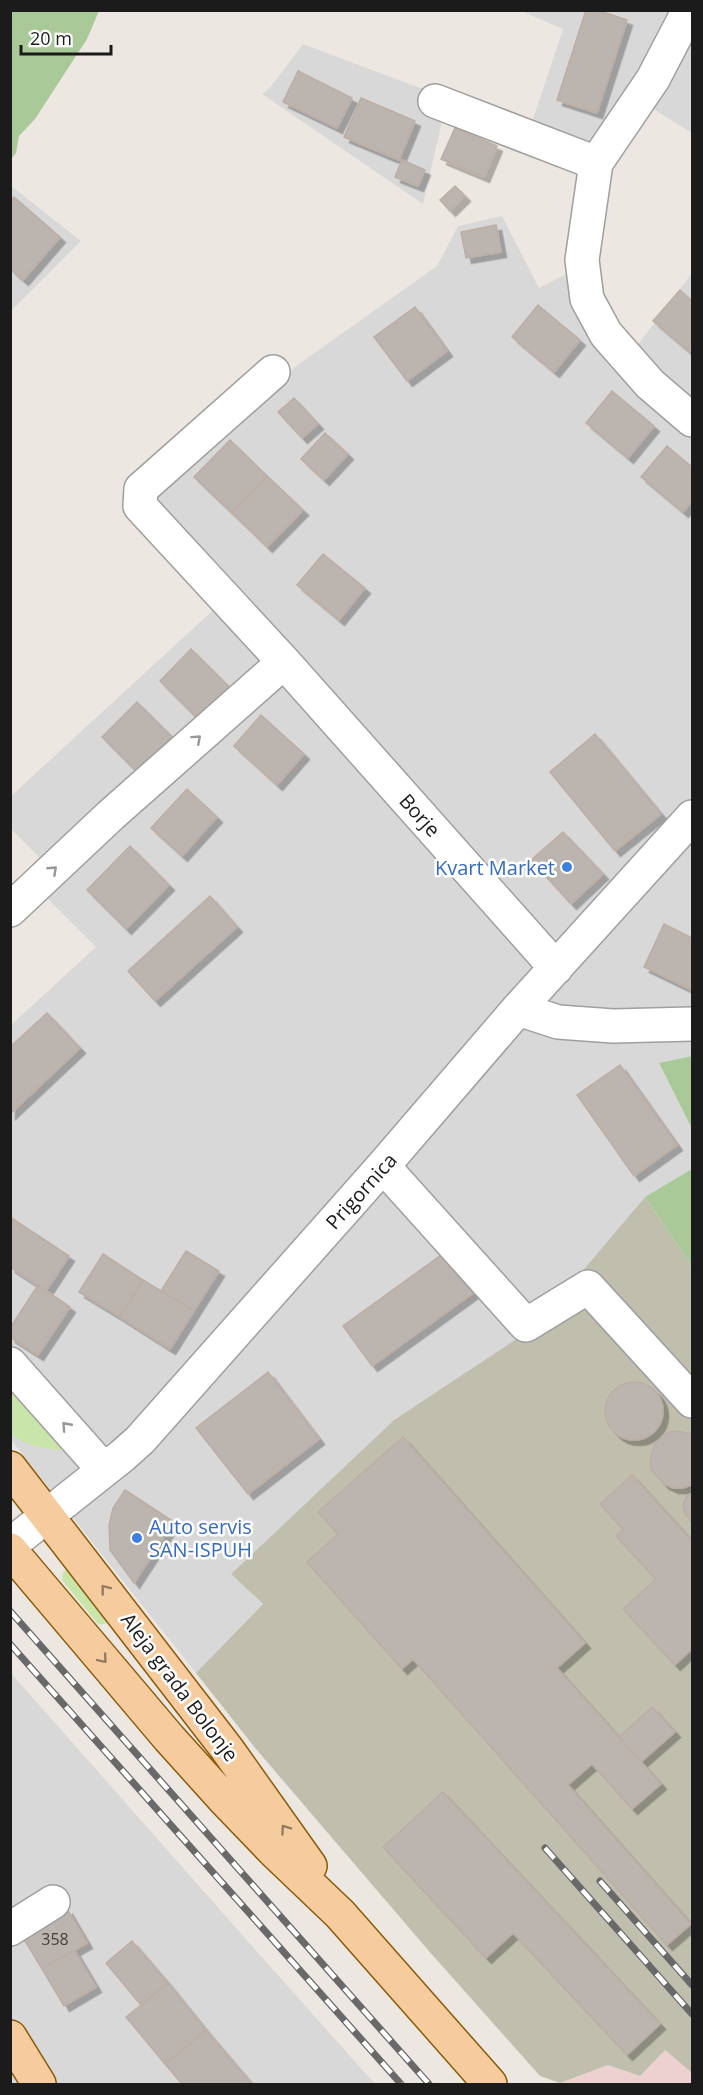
<svg xmlns="http://www.w3.org/2000/svg" width="703" height="2095" font-family="'Open Sans',sans-serif">
<style>
.residential{fill:#d9d8d8}
.commercial{fill:#edd1d1}
.construction{fill:#c0bfae}
.grass{fill:#c9e5a9}
.forest{fill:#a9ca98}
.building{fill:#bcb4ae;stroke:#bdaea5;stroke-width:1.5;filter:url(#shadow)}
.lines{fill:none;stroke-linecap:round;stroke-linejoin:round}
.minor-casing{stroke:#9f9f9f;stroke-width:36}
.major-casing{stroke:#8a5a08;stroke-width:36}
.minor{stroke:#fff;stroke-width:33}
.major{stroke:#f6cb9d;stroke-width:33}
.rail-casing{stroke:#696969;stroke-width:7}
.rail{stroke:#fff;stroke-width:4.5;stroke-dasharray:14;stroke-linecap:butt}
.oneway{stroke:#989898}
.oneway2{stroke:#937c62}
.shop-dot{fill:#3f7fe0;stroke:#fff;stroke-width:2}
.labels{text-anchor:middle;dominant-baseline:central;stroke-width:5;stroke-linejoin:round;paint-order:stroke}
.number-label{font-size:16px;fill:#434140}
.street-label{font-size:20px;fill:#1b1b1b;stroke:#fff}
.shop-label{font-size:20px;fill:#366cbe;stroke:#fff;text-anchor:end}
</style>
<defs>
<filter id="shadow"><feDropShadow dx="5.5" dy="5.5" stdDeviation="0" flood-color="#0004"/></filter>
</defs>
<rect width="100%" height="100%" fill="#ece8e1"/>
<path class="residential" d="M521,11H692V133L626,92L594,152L530,128L563,29Z
M303,44L433,93L445,108L423,204L262,94L269,89Z
M10,185L81,241L11,311H10Z
M502,216L539,288L568,273L618,371L692,273V1056L659,1063L692,1129V1169L645,1197L536,1326L394,1420L231,1574L263,1604L196,1673L11,1440V1025L96,947L43,894L59,877L11,829V796L235,590L167,516L153,492L251,404L299,364L437,266L458,226Z
M10,1672L268,1964L375,2084H11Z"/>
<path class="commercial" d="M665,2050L692,2073V2084L560,2083L608,2065L640,2076Z"/>
<path class="construction" d="M645,1197L692,1266V2073L665,2050L640,2076L608,2065L560,2083L540,2076L428,1950L256,1749L196,1673L263,1604L231,1574L394,1420L536,1326Z"/>
<path class="grass" d="M13,1393L66,1450C47,1450 26,1446 11,1434L10,1394Z
M66,1570H69L109,1620C106,1624 104,1625 98,1624L62,1580L63,1572Z"/>
<path class="forest" d="M11,10L99,11L87,39L35,119L19,136L16,153L11,159Z
M692,1056V1129L659,1063Z
M692,1169V1266L645,1197Z"/>
<path class="building" d="M586,10H597L627,20L597,113L557,100Z
M298,71L352,98L337,128L283,102Z
M361,98L415,121L399,160L344,137Z
M455,128L497,146L484,177L441,159Z
M402,160L425,170L418,186L395,177Z
M455,186L465,196L450,211L440,200Z
M14,197L60,237L23,280L10,269V201Z
M496,225L501,252L466,258L461,232Z
M680,290L692,301V354L653,321Z
M538,305L580,340L554,372L512,337Z
M415,307L447,351L407,381L374,337Z
M612,391L654,426L628,458L586,423Z
M294,398L318,424L302,438L278,412Z
M325,433L348,454L324,480L301,459Z
M230,440L267,476L232,513L194,477Z
M667,446L692,467V501L683,512L641,477Z
M267,476L303,510L267,547L232,513Z
M323,554L365,588L339,620L297,585Z
M191,649L231,689L200,721L160,681Z
M137,702L172,737L137,772L102,737Z
M261,715L304,754L277,785L234,746Z
M595,734L661,814L615,851L550,772Z
M187,789L217,817L182,856L151,828Z
M563,832L603,874L571,904L531,860Z
M130,846L169,885L126,929L87,890Z
M210,896L237,927L155,1001L128,971Z
M664,924L692,938V990L644,967Z
M47,1013L80,1048L10,1114V1047Z
M620,1065L677,1145L634,1176L577,1095Z
M10,1217L69,1256L46,1291L10,1267Z
M448,1250L477,1290L372,1366L343,1326Z
M186,1251L219,1271L194,1311L161,1291Z
M103,1254L143,1280L120,1317L79,1292Z
M143,1280L194,1311L170,1349L120,1317Z
M38,1285L70,1307L38,1355L10,1337V1328Z
M268,1372L319,1439L248,1494L196,1428Z
M605 1411a29 29 0 1 1 58 0a29 29 0 1 1-58 0Z
M678,1431L692,1434V1485L683,1488H673L664,1484L651,1470L650,1461L655,1443L669,1432Z
M403,1437L585,1643L557,1668L661,1784L632,1809L592,1764L568,1785L691,1924L667,1945L413,1659L402,1669L307,1562L338,1534L318,1512Z
M632,1475L692,1541V1649L675,1665L623,1609L656,1579L616,1536L623,1529L600,1504Z
M125,1490L174,1522L134,1583L110,1550L109,1525L113,1508Z
M692,1493V1520L685,1514L683,1504L687,1496Z
M652,1707L675,1732L641,1762L619,1737Z
M443,1792L660,2024L627,2055L513,1933L486,1958L383,1847Z
M67,1909L87,1943L42,1969L22,1936Z
M132,1941L168,1983L141,2005L106,1963Z
M74,1950L96,1987L64,2006L42,1969Z
M168,1983L206,2030L165,2064L126,2017Z
M206,2030L252,2084H182L165,2064Z"/>
<g class="lines">
<defs>
<path id="minor" d="M689,10L653,79L596,163L582,260L587,299L606,334L650,384L692,420
M435,101L596,163
M273,372L141,489L140,506L284,662L556,968
M10,910L111,815L284,662
M518,1009L558,1022L613,1026L692,1024
M383,1166L526,1325L588,1287L692,1401
M10,1364L104,1470
M10,1545L122,1456L140,1440L383,1166L518,1009L692,817
M10,1929L53,1902"/>
<path id="major" d="M10,1468L227,1749L310,1866
M10,1550L169,1738L224,1799L274,1851L340,1914L490,2084
M10,2037L39,2084"/>
</defs>
<use href="#minor" class="minor-casing"/>
<use href="#major" class="major-casing"/>
<use href="#minor" class="minor"/>
<use href="#major" class="major"/>
<defs>
<path id="rail" d="M10,1611L429,2084
M10,1644L401,2084
M545,1848L692,2014
M600,1881L692,1985"/>
</defs>
<use href="#rail" class="rail-casing"/>
<use href="#rail" class="rail"/>
</g>
<defs><path id="oneway-chevron" d="M-2-3.5L2.5 0L-2 3.5" fill="none" stroke-width="1.6" stroke-linecap="round" stroke-linejoin="round" transform="scale(1.5)"/></defs>
<g class="oneway">
<use href="#oneway-chevron" transform="translate(197 739) rotate(-42)"/>
<use href="#oneway-chevron" transform="translate(53 870) rotate(-43)"/>
<use href="#oneway-chevron" transform="translate(66 1426) rotate(-132)"/>
</g>
<g class="oneway2">
<use href="#oneway-chevron" transform="translate(105 1589) rotate(-128)"/>
<use href="#oneway-chevron" transform="translate(103 1659) rotate(50)"/>
<use href="#oneway-chevron" transform="translate(285 1829) rotate(-125)"/>
</g>
<g class="shop-dot">
<circle cx="567" cy="867" r="6"/>
<circle cx="137" cy="1538" r="6"/>
</g>
<g class="labels">
<g class="number-label">
<text x="55" y="1939">358</text>
</g>
<g class="street-label">
<text transform="translate(420 815) rotate(48)">Borje</text>
<text transform="translate(361 1191) rotate(-48)">Prigornica</text>
<text transform="translate(180 1687) rotate(53)">Aleja grada Bolonje</text>
</g>
<g class="shop-label">
<text x="555" y="867">Kvart Market</text>
<text x="149" y="1526" text-anchor="start">Auto servis<tspan x="149" dy="23">SAN-ISPUH</tspan></text>
</g>
</g>
<rect width="703" height="2095" fill="none" stroke="#1b1b1b" stroke-width="24"/>
<path d="M21 45v9h90v-9" fill="none" stroke="#1b1b1b" stroke-width="3"/>
<text x="30" y="45" font-size="18" fill="#1b1b1b" stroke="#ffffff" stroke-width="4.5" paint-order="stroke">20 m</text>
</svg>
